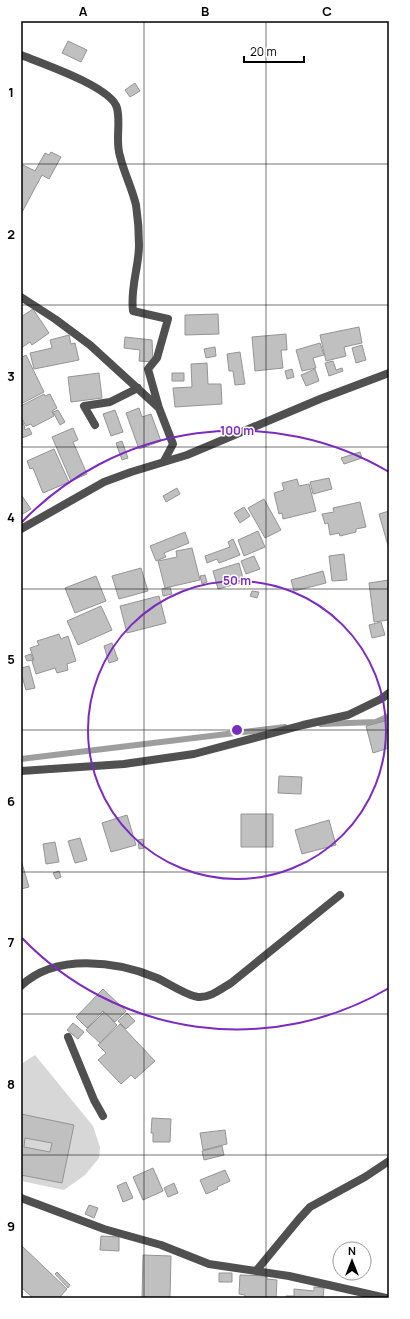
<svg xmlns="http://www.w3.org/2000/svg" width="410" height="1319" font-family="Manrope,sans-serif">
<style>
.green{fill:#d7d7d7}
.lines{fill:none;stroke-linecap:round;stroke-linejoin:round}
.stream{stroke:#9e9e9e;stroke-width:6}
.building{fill:#c0c0c0;stroke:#949494;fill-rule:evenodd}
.street{stroke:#505050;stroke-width:8}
.grid{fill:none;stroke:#000;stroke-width:1;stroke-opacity:0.55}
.ring{fill:none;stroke:#7b2cbf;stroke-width:2}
.centre{fill:#7b2cbf;stroke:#fff;stroke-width:2}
.ring-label{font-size:12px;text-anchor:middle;font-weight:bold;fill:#7b2cbf;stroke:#fff;stroke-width:3;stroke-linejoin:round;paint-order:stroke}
.neatline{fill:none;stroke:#000;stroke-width:1.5}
.grid-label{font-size:13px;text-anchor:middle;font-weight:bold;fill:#000}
</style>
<rect width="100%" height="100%" fill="#fff"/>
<path class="green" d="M35,1055L93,1126L100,1147L99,1158L85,1175L64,1190L21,1181V1064Z"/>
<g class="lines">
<path class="stream" d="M321,724L376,722L389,716
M21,759L285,727"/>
</g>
<path class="building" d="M68,41L87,50L81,62L62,53Z
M135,83L140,91L130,97L125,90Z
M51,152L61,157L49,179L42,175L21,214V164L35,171L45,153L49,155Z
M33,309L49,333L32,345L30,342L21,348V317Z
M218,314L219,334L185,335V315Z
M359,327L362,343L344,347L346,356L326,361L320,335Z
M286,334L287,350H281L283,368L255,371L252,337Z
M69,335L71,344L75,343L79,360L34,369L30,353L52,348L50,340Z
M125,337L152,340L153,362L139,361L140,350L124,348Z
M320,343L324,355L313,358L316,368L302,371L296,350Z
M362,345L366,360L356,363L352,348Z
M215,347L216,356L206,358L204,349Z
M240,352L245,384L235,385L233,371H229L227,354Z
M26,355L44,392L21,404V358Z
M333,361L336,370L342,368L343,371L329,376L325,363Z
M207,363L208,384H221L222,404L175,407L173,388L192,387L191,364Z
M292,369L294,377L287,379L285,371Z
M315,369L319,381L306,386L301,375Z
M99,373L102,398L71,402L68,377Z
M172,373H184V381H172Z
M44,394L45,396L50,394L57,408L52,411L54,416L33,427L31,424L26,426L21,417V406Z
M139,408L142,417L151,414L161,441L139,449L126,413Z
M58,410L65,422L60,425L53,412Z
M115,410L123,432L111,436L103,414Z
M22,420L25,428H24L25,430L29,428L32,434L22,438L21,421Z
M73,428L78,440L73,442L87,474L71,481L52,437Z
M122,441L128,458L122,460L116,443Z
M54,449L69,482L43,493L33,468L30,469L27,461Z
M360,452L362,458L344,464L341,458Z
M329,478L332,489L313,494L310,482Z
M297,479L299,486L309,484L316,511L283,519L282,513L279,514L274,493L284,490L282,483Z
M177,488L180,494L166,502L163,496Z
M22,496L31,509L21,515V497Z
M264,499L281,530L265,538L248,508Z
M360,502L366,527L356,529V532L340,536L339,533L330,535L328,523L325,524L322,514L334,512L333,508Z
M244,507L250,516L240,523L234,513Z
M389,511V549L379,514Z
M258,531L265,547L244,556L238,540Z
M185,532L189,543L164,553L166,557L156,561L150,546Z
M233,539L240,555L219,563L217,559L207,563L205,556L230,547L228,542Z
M192,548L200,580L165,588L158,561L177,557L176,551Z
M344,554L347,580L332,581L329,556Z
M254,556L260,569L246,574L241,561Z
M239,563L244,582L218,589L213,571Z
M141,568L148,591L119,599L112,576Z
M323,571L326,583L294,591L291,580Z
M205,575L207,582L202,584L200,576Z
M96,576L106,601L75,613L65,588Z
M389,580V620L374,622L369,583Z
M170,587L172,594L163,596L162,589Z
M252,591L259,592L257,598L250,596Z
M159,596L166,623L127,633L120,606Z
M101,606L112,630L78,645L67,621Z
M381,622L385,635L372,638L369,625Z
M59,634L61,639L68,636L76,661L67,664L68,670L57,673L55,668L36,674L32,661L34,660L30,648L39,645L37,641Z
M112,643L118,660L109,663L104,646Z
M31,654L33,660L27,661L25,656Z
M29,666L35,688L26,690L21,673V668Z
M389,720V748L373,753L366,726Z
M279,776L302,777L301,794L278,793Z
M241,814H273V847H241Z
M127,815L136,845L111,852L102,823Z
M329,820L336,845L302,854L295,830Z
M80,838L87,860L75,863L68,841Z
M143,839L144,848L139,849L138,840Z
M55,842L59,862L46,864L43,844Z
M21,860L29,887L21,889Z
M59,871L61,877L56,879L53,873Z
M103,989L126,1011L115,1022L103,1011L87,1028L76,1017Z
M104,1012L117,1025L100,1043L86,1030Z
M127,1013L135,1021L126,1029L118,1021Z
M73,1023L84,1032L78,1039L67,1030Z
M120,1024L155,1061L135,1079L131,1075L121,1084L98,1060L106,1053L98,1045Z
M21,1114L74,1125L62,1183L21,1175ZM25,1138L52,1143L50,1152L24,1147Z
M152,1118L171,1119L170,1142H153V1133H151Z
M225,1130L227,1144L203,1150L200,1133Z
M222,1146L224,1155L204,1160L202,1151Z
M153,1168L163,1191L143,1200L133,1177Z
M225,1170L230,1181L217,1187L218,1189L206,1194L200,1180Z
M126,1182L133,1198L123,1202L117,1186Z
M174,1183L178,1193L168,1197L164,1188Z
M89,1205L98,1208L94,1218L85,1214Z
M101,1236L119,1237V1251L100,1250Z
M22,1246L67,1289L59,1298H33L21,1287V1247Z
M143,1255L171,1256L170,1298H142Z
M57,1272L70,1285L68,1288L55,1274Z
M219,1273H232V1282H219Z
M240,1275L267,1276V1279L277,1280L276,1298H245V1295L239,1294Z
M314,1287L324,1288L323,1298H327H286V1296H294V1289L314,1291Z"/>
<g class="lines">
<path class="street" d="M21,55C41,63 112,87 117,108C121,124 115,141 120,156C124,173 132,188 136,205C138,218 139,232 139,245C139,267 130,288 133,311L168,319L157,358L148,369L159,408
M21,297L55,319L90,345L159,408L173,444L164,461
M95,425L84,406L110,402L138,388
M21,529L104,482L131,472L187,455L320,399L389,373
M21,771L124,764L194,754L303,725L348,715L381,699L389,693
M21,986C55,953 117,961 157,978C168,983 187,996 198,997C210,998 221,989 231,983L340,895
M68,1037L94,1100L103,1116
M21,1198L104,1229L161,1245L209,1264L289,1276L386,1298
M256,1271L299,1219L310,1207L365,1177L389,1161"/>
</g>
<path class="grid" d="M144,21V1298M266,21V1298M21,164H389M21,305H389M21,447H389M21,589H389M21,730H389M21,872H389M21,1014H389M21,1155H389"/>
<g class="ring">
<circle cx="237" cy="730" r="149"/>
<path d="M389 988A299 299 0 0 1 22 938M22 522A299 299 0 0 1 389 472"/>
</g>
<circle cx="237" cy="730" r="6" class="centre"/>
<g class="ring-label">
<text x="237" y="435">100 m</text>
<text x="237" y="585">50 m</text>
</g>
<rect width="410" height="1319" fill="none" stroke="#ffffff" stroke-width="44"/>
<g transform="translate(352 1261)"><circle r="19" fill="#ffffff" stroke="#999999"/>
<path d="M0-3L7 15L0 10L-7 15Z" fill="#000000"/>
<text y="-6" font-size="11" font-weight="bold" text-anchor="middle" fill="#000000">N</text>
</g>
<path d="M244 56v6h60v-6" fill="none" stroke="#000000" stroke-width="2"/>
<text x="250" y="56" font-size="12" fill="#000000" stroke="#ffffff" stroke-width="3" paint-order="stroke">20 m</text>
<rect x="22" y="22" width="366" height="1275" class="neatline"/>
<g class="grid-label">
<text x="83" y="16">A</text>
<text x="205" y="16">B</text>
<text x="327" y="16">C</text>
<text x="11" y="97">1</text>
<text x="11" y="239">2</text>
<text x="11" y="381">3</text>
<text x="11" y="522">4</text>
<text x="11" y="664">5</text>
<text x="11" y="806">6</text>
<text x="11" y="947">7</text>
<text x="11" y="1089">8</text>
<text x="11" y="1231">9</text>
</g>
</svg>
